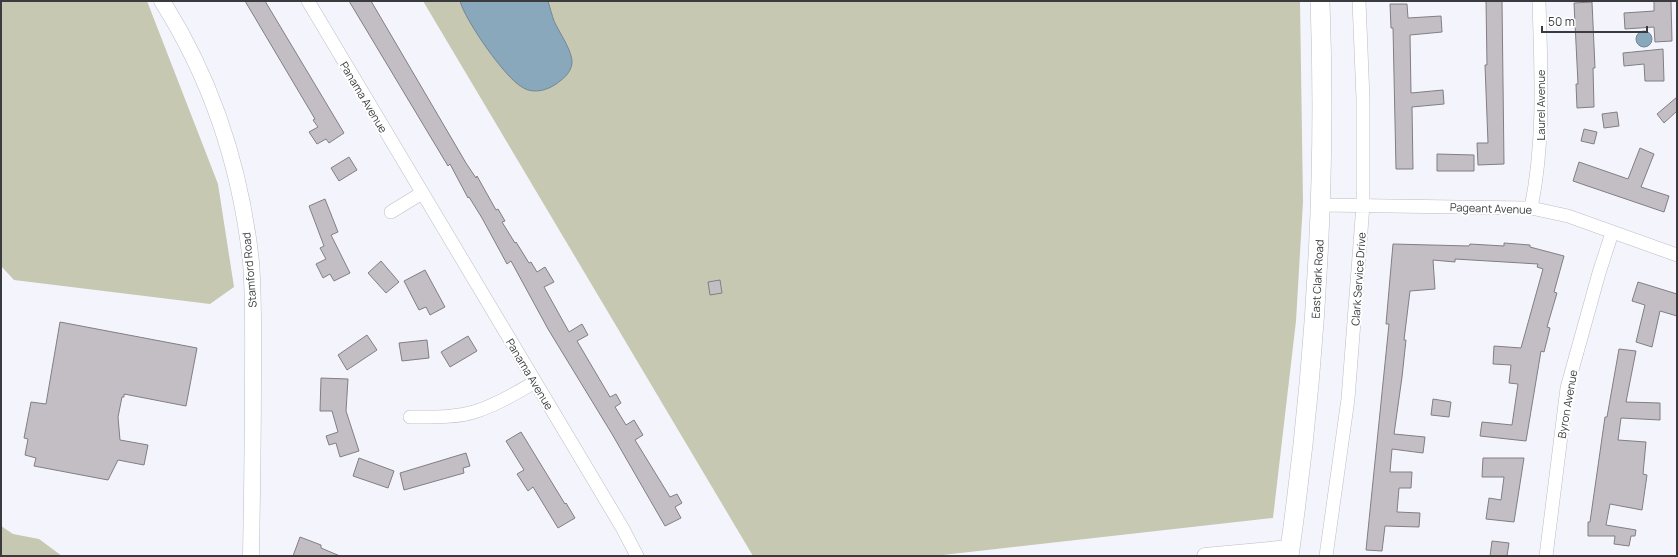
<svg xmlns="http://www.w3.org/2000/svg" width="1678" height="557" font-family="Manrope,sans-serif">
<style>
.green{fill:#c6c8b1}
.water{fill:#89a8bb;stroke:#718796}
.building{fill:#c2bec4;stroke:#827e84}
.lines{fill:none;stroke-linecap:round;stroke-linejoin:round}
.minor-casing{stroke:#bbbdc3;stroke-width:14}
.tertiary-casing{stroke:#bbbdc3;stroke-width:17}
.secondary-casing{stroke:#bbbdc3;stroke-width:20}
.minor{stroke:#fff;stroke-width:13}
.tertiary{stroke:#fff;stroke-width:16}
.secondary{stroke:#fff;stroke-width:19}
.labels{text-anchor:middle;dominant-baseline:central;stroke-width:4;stroke-linejoin:round;paint-order:stroke}
.street-label{font-size:11px;fill:#3a3b3e;stroke:#fff}
</style>
<rect width="100%" height="100%" fill="#f4f5fc"/>
<path class="green" d="M1,1H147L218,184L234,287L210,304L14,280L1,266Z
M423,1H1300L1303,202L1296,321L1273,518L934,556H753Z
M1,526L13,534L39,539L62,556H1Z"/>
<path class="water" d="M460,1H548C550,8 552,15 554,21C559,32 573,52 572,63C571,73 563,79 556,84C546,91 532,94 522,87C505,78 465,20 460,1Z
M1636 39a8 8 0 1 1 16 0a8 8 0 1 1-16 0Z"/>
<path class="building" d="M245,1H265L344,133L329,143L326,139L317,144L309,132L318,127L313,120L315,119Z
M349,1H371L466,163L476,178L477,176L496,210L498,209L505,221L502,222L515,243L516,242L529,263L531,262L537,272L545,267L554,282L544,287L569,332L582,324L588,335L577,341L610,397L616,394L621,403L615,407L626,425L634,420L643,435L635,440L670,497L677,494L682,503L675,507L681,518L665,526L612,434L548,329L511,261L507,264L482,218L469,197L468,198L450,164L448,166Z
M1486,1H1502L1504,164L1478,165L1477,143H1488L1485,65H1487Z
M1654,1H1671L1672,41L1655,42L1654,27L1625,29L1624,13L1654,11Z
M1592,2L1595,68H1593L1594,107L1577,108L1576,84H1578L1574,3Z
M1390,4H1407L1408,18L1441,16L1442,32L1410,35L1411,93L1443,90L1444,104L1412,107L1413,169H1396L1393,28H1391Z
M1663,49L1664,81H1645L1644,64L1624,66L1623,53Z
M1677,97V111L1664,123L1657,114Z
M1617,112L1619,126L1604,128L1602,114Z
M1584,129L1597,132L1594,144L1581,141Z
M1640,148L1654,154L1641,187L1669,196L1664,212L1573,181L1579,162L1628,179Z
M1437,154L1474,155V171H1437Z
M349,157L357,170L339,181L331,168Z
M325,199L338,232L331,235L350,273L334,281L330,274L323,278L316,264L326,259L320,248L324,246L309,206Z
M1504,243L1530,245V247L1564,256L1554,292L1557,293L1547,327L1550,328L1544,352L1541,351L1526,441L1480,436L1482,422L1512,425L1518,384L1509,383L1511,365L1493,364L1494,346L1521,348L1543,269L1537,267L1538,264L1455,259V262L1433,260L1435,289L1410,291L1404,340H1406L1402,377L1394,434L1425,437L1423,453L1392,449L1390,472H1412L1411,488H1399L1397,512L1420,513L1419,527L1385,526L1382,551L1366,550L1389,324H1386L1393,244L1469,246L1470,244L1504,246Z
M381,261L399,282L386,293L368,273Z
M425,270L445,307L430,315L426,307L419,310L404,281Z
M720,280L722,293L710,295L708,282Z
M1638,282L1677,294V316L1660,311L1652,347L1636,342L1645,305L1632,301Z
M60,322L197,348L186,406L124,394V397H122L118,417L120,440L148,445L144,465L118,460L108,480L34,466L36,458L25,455L28,439L24,438L31,402L46,404Z
M367,335L377,350L347,370L338,355Z
M468,336L477,351L450,367L441,352Z
M427,340L429,358L402,361L399,343Z
M1619,349L1636,351L1626,402L1660,403V420L1621,418L1618,440L1646,442L1643,474L1647,475L1642,510L1610,504L1606,525L1636,530L1635,536H1631L1629,546L1614,544L1615,536H1588V522H1590L1605,417H1607Z
M321,378L348,379L346,411L359,451L340,457L336,443L329,445L326,436L338,432L332,411H320Z
M1433,399L1451,402L1449,417L1431,415Z
M521,432L565,504L566,503L575,518L558,528L533,487L528,491L517,474L524,470L506,441Z
M466,453L470,466L463,468L464,473L404,490L400,473Z
M359,458L394,471L388,488L353,476Z
M1483,458H1524L1514,522L1486,519L1489,498L1501,500L1504,477H1482Z
M300,537L321,545V548L340,556H293Z
M1492,541L1509,543L1507,556H1490Z"/>
<g class="lines">
<defs>
<path id="minor" d="M308,1L623,529L637,556
M1322,205L1531,208L1568,216L1677,255
M1531,208C1545,140 1541,70 1539,1
M391,212L422,193
M410,417C432,417 456,418 477,411C498,404 516,393 535,382
M1326,556L1348,399L1363,205V99L1359,1
M1546,556L1567,388L1599,273L1612,233"/>
<path id="tertiary" d="M162,1C212,80 241,170 251,262C254,301 253,341 253,380C253,439 252,497 251,556
M1205,556L1290,548"/>
<path id="secondary" d="M1289,556C1315,372 1327,187 1320,1"/>
</defs>
<use href="#minor" class="minor-casing"/>
<use href="#tertiary" class="tertiary-casing"/>
<use href="#secondary" class="secondary-casing"/>
<use href="#minor" class="minor"/>
<use href="#tertiary" class="tertiary"/>
<use href="#secondary" class="secondary"/>
</g>
<g class="labels">
<g class="street-label">
<text transform="translate(364 97) rotate(59)">Panama Avenue</text>
<text transform="translate(1540 105) rotate(-90)">Laurel Avenue</text>
<text transform="translate(1491 208) rotate(2)">Pageant Avenue</text>
<text transform="translate(249 270) rotate(-95)">Stamford Road</text>
<text transform="translate(1317 279) rotate(-87)">East Clark Road</text>
<text transform="translate(1358 279) rotate(-86)">Clark Service Drive</text>
<text transform="translate(530 374) rotate(59)">Panama Avenue</text>
<text transform="translate(1567 404) rotate(-80)">Byron Avenue</text>
</g>
</g>
<rect width="1678" height="557" fill="none" stroke="#3a3b3e" stroke-width="4"/>
<path d="M1542 26v6h105v-6" fill="none" stroke="#3a3b3e" stroke-width="2"/>
<text x="1548" y="26" font-size="12" fill="#3a3b3e" stroke="#ffffff" stroke-width="3" paint-order="stroke">50 m</text>
</svg>
